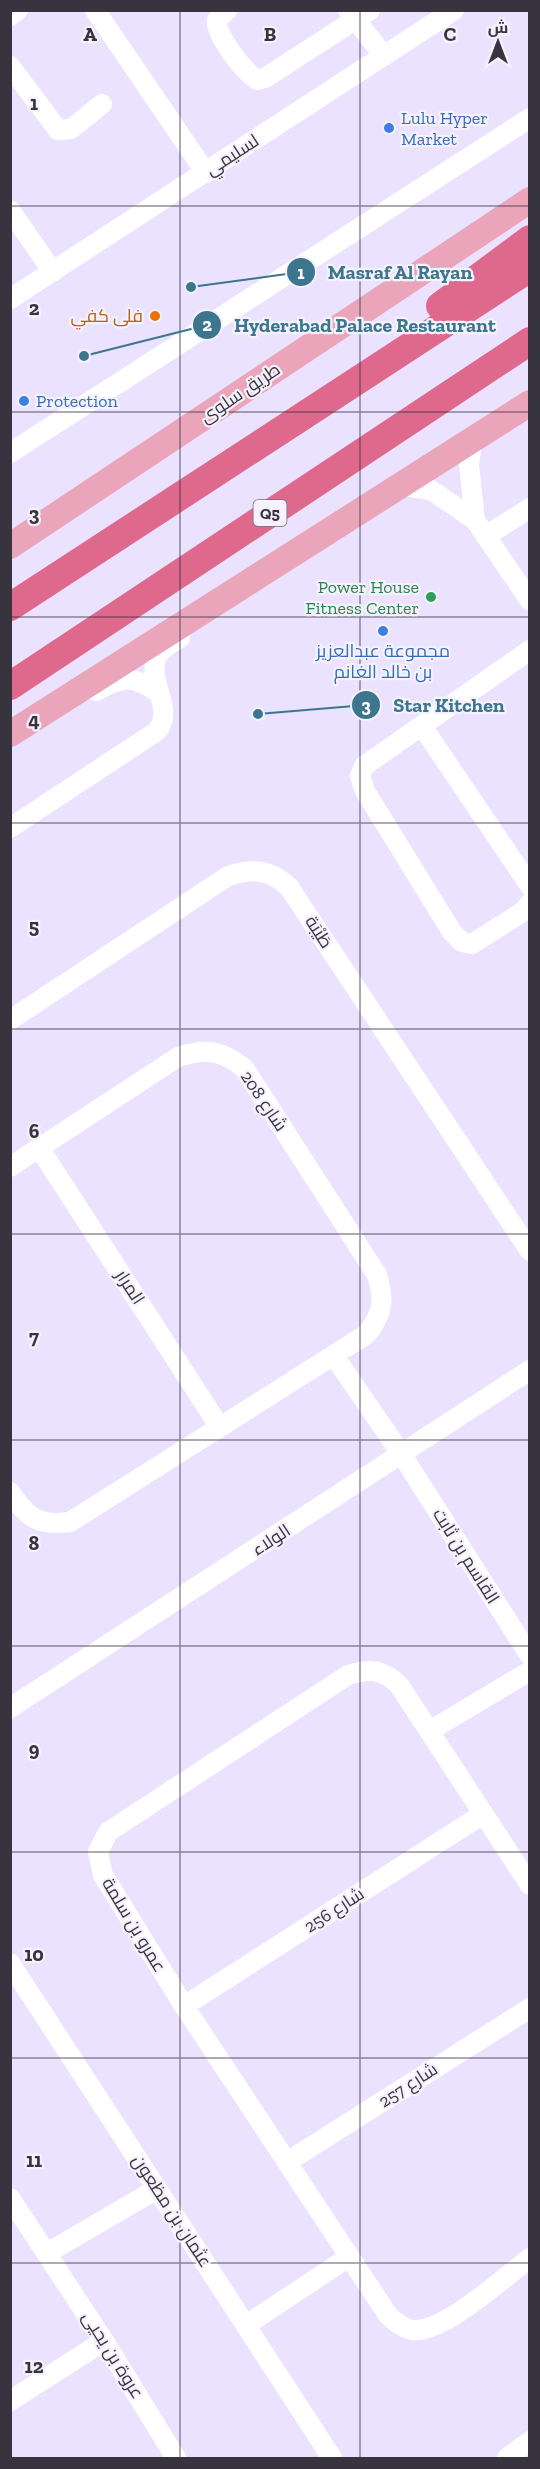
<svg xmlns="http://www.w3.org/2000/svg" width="540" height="2469" font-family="'Zilla Slab',Cairo,serif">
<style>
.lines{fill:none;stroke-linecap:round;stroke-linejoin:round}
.minor{stroke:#fff;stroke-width:20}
.major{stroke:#eba5bb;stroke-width:26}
.highway{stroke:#de698d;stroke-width:28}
.grid{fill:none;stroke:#38343f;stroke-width:1.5;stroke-opacity:0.55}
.shop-dot{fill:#3f7fe0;stroke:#f5f2fd;stroke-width:2}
.food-dot{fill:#e8710a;stroke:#f5f2fd;stroke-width:2}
.leisure-dot{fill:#2e9e5b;stroke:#f5f2fd;stroke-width:2}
.labels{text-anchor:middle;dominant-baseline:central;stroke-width:4.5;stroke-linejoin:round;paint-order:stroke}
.shield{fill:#f5f2fd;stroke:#716d78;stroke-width:1.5}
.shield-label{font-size:16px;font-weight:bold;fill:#38343f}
.shop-label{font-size:18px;fill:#366cbe;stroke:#f5f2fd;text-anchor:start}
.street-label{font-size:18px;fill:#38343f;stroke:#f5f2fd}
.food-label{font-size:18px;fill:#c56008;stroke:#f5f2fd;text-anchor:end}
.leisure-label{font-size:18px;fill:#27864d;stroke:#f5f2fd;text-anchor:end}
.grid-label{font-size:20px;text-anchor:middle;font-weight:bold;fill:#38343f;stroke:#f5f2fd;stroke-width:4.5;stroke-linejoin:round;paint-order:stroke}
.leader{fill:none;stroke:#3b768e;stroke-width:2}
.callout-dot{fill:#3b768e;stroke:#f5f2fd;stroke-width:2}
.mark-label{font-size:18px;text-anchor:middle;font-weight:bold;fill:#fff}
.callout-label{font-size:20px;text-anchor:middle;font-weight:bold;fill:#3b768e;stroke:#f5f2fd;stroke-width:4.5;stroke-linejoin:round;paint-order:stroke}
</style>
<rect width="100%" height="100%" fill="#eae2fe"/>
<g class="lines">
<path class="minor" d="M95,10L206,173
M227,10L217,20C214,33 246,75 258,80L265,78L370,10
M348,10L384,56
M10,16L18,10
M10,66L58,130L71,129L102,104
M10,210L53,272
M10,299L454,10
M473,438L469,464L475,520
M10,453L530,118
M398,485L431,490L475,520L530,601
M486,536L530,508
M530,650L364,766L360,776L365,791L452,932L462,942L472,944L524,911L530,903
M96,691C124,676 132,675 159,693
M422,726L530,886
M10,828L157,731C175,709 148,684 156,659C159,649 172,643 180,638
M10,1020L228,876C253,868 269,869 289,887L530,1251
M40,1149L219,1426
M10,1167L178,1057C206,1048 221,1050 244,1068L377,1275C385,1300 383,1313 367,1334L70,1522C37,1526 28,1518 10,1492
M334,1356L402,1455L530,1656
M10,1708L530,1370
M431,1730L530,1671
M530,1885L399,1685C382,1669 370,1668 348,1675L108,1832L98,1852L103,1875L184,2006L388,2315C395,2322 402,2328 412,2330C443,2334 504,2277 530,2258
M10,1963L332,2458
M184,2006L483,1814
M287,2162L530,2008
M10,2198L104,2341L176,2458
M47,2253L157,2189
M246,2325L349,2257
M10,2401L104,2341
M507,2458L530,2441"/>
<path class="major" d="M10,546L530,200
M10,734L530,403"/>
<path class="highway" d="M440,306L530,239
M10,607L530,268
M10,686L530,341"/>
</g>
<path class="grid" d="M180,10V2458M360,10V2458M10,206H530M10,412H530M10,617H530M10,823H530M10,1029H530M10,1234H530M10,1440H530M10,1646H530M10,1852H530M10,2058H530M10,2263H530"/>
<g class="shop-dot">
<circle cx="389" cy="128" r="6"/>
<circle cx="24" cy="401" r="6"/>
<circle cx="383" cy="631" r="6"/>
</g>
<circle class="food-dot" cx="155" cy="316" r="6"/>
<circle class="leisure-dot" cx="431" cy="597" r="6"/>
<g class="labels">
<rect class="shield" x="253.5" y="500" width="33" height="26" rx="4.5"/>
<g class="shield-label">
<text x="270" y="513">Q5</text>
</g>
<g class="shop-label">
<text x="401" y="118">Lulu Hyper<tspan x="401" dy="21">Market</tspan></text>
<text x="36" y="401">Protection</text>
<text x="383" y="651" text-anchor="middle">مجموعة عبدالعزيز<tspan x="383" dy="21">بن خالد الغانم</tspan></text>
</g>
<g class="street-label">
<text transform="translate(232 155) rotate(-33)">لسليمي</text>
<text transform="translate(240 393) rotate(-34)">طريق سلوى</text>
<text transform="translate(319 932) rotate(57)">طَيْبَة</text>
<text transform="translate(264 1101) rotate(56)">شارع 208</text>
<text transform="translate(130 1287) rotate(57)">المرار</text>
<text transform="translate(271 1540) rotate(-33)">الولاء</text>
<text transform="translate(466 1556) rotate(58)">القاسم بن ثابت</text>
<text transform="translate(334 1910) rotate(-33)">شارع 256</text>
<text transform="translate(134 1925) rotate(59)">عمرو بن سلمة</text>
<text transform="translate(408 2085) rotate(-33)">شارع 257</text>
<text transform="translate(172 2211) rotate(57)">عثمان بن مظعون</text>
<text transform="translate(113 2355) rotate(58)">عروة بن يحيى</text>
</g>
<g class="food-label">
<text x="143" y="316">فلى كفي</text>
</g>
<g class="leisure-label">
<text x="419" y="587">Power House<tspan x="419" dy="21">Fitness Center</tspan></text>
</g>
</g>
<g class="grid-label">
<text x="90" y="41">A</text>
<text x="270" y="41">B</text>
<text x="450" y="41">C</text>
<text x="34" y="110">1</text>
<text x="34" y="315">2</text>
<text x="34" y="521">3</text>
<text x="34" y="727">4</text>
<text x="34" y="933">5</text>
<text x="34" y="1138">6</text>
<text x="34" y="1344">7</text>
<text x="34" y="1550">8</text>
<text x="34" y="1756">9</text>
<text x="34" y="1961">10</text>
<text x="34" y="2167">11</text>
<text x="34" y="2373">12</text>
</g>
<path class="leader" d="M191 287L301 272M84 356L207 325M258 714L366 705"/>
<g class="callout-dot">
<circle cx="191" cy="287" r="6"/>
<circle cx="84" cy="356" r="6"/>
<circle cx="258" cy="714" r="6"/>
<circle cx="301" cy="272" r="15"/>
<circle cx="207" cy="325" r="15"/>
<circle cx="366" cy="705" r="15"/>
</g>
<g class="mark-label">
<text x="301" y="279">1</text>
<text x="207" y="331">2</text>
<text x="366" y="712">3</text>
</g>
<g class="callout-label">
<text x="400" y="279">Masraf Al Rayan</text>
<text x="365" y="332">Hyderabad Palace Restaurant</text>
<text x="449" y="712">Star Kitchen</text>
</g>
<rect width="540" height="2469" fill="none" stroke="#38343f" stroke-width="24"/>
<g transform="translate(498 42)" stroke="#f5f2fd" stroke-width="4.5" paint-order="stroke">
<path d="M0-4.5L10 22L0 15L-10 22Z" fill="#38343f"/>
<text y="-9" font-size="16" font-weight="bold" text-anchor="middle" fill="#38343f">ش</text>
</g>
</svg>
